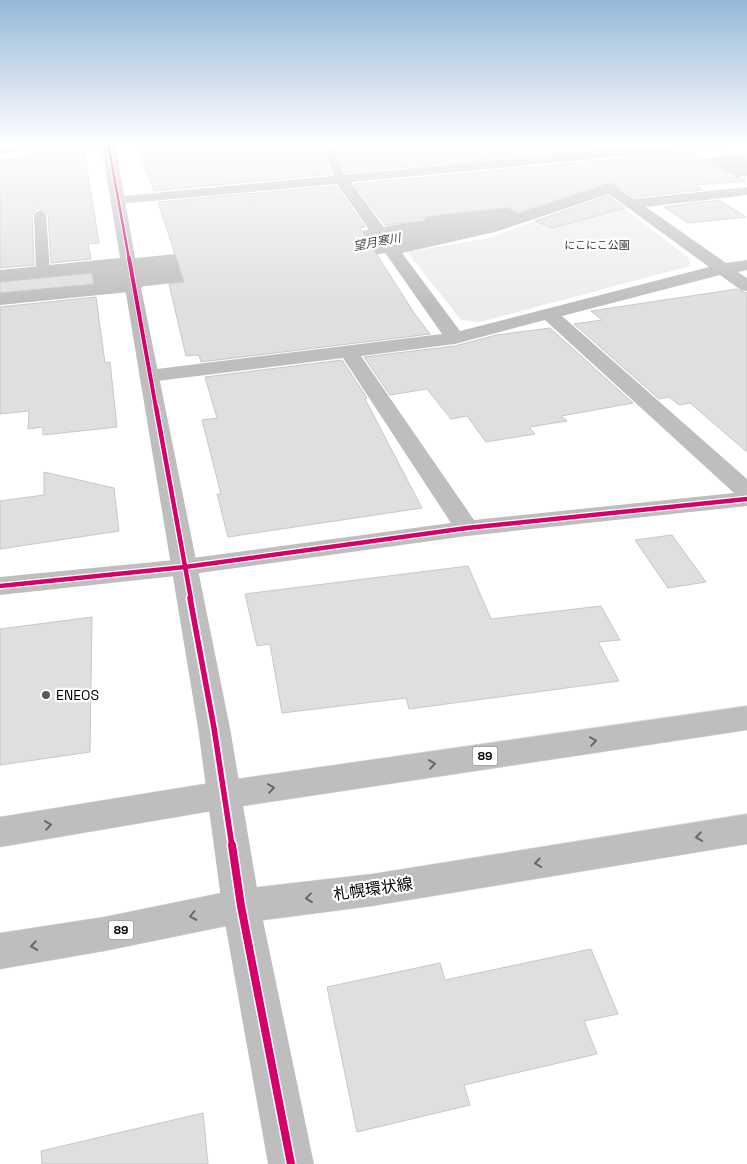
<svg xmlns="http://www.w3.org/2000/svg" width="747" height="1164" font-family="'Space Grotesk','Noto Sans JP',sans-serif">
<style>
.green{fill:#ececec}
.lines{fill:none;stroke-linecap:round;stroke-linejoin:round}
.river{fill:#bfbfbf;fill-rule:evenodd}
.building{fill:#dfdfdf;stroke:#c7c7c7}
.primary-casing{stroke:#dbdbdb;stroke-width:1}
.service{fill:#bebebe;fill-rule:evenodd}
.minor{fill:#bebebe;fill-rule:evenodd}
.tertiary{fill:#bebebe;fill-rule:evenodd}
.primary{fill:#bebebe;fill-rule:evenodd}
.cycleway-far4-casing{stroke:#fff;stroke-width:4.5}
.cycleway-far3-casing{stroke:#fff;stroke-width:5.5}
.cycleway-far2-casing{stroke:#fff;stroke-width:7}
.cycleway-far1-casing{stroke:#fff;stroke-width:9}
.cycleway-casing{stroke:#fff;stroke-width:11}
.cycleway-far4{stroke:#d6006c;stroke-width:2.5}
.cycleway-far3{stroke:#d6006c;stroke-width:4}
.cycleway-far2{stroke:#d6006c;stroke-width:4.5}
.cycleway-far1{stroke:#d6006c;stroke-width:5.5}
.cycleway{stroke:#d6006c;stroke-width:8}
.oneway{stroke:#686868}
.poi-dot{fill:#595959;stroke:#fff;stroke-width:2}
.labels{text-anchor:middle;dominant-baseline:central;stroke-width:4.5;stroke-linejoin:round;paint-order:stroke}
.far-park-label{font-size:11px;fill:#333;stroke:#fff}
.far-water-label{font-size:12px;font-style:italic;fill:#444;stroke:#fff}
.shield{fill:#fff;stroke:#4c4c4c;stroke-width:1}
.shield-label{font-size:12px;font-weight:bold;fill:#000}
.poi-label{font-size:14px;fill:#000;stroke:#fff;text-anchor:start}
.near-street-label{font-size:16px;fill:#000;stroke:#fff}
</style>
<rect width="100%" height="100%" fill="#fff"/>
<path class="green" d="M607,195L689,258L690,266L480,322L461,320L407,252L488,238Z"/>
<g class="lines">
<path class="river" d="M747,154V176L593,193L498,225L400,250L312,268L0,302V272L312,240L400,224L469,207L587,170Z"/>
</g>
<path class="building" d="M136,143H319L331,174L154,191Z
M333,143H429L435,148L507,143H586L594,149L346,173Z
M84,150L99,243L88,244L91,259L51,263L48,214L39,208L32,214L34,265L0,268V160L18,159L19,155Z
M689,152L746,181L696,185L703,190L635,197L610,183L518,213L508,208L423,217L426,221L385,225L354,184Z
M336,186L365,227L360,228L414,313L430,334L201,362L199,355L186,356L169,284L184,282L158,202Z
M609,196L625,208L552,228L535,221Z
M719,200L746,217L688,223L664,207Z
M92,273L94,284L0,293V282Z
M737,289L747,293V452L690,403L679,405L669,397L659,399L574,324L602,320L591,311Z
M96,297L105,363L110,362L117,427L43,435V427L28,429L29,411L0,414V307Z
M550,328L633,403L561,416L567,421L529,427L535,434L486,442L467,416L451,419L427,389L390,395L364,357L455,346L496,335Z
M342,360L367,398L365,399L422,508L228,537L217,494H221L202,420L217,418L205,377Z
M44,472L114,488L119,531L0,549V501L44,495Z
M672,535L706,582L668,588L635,540Z
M468,566L491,619L601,606L620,640L598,642L619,681L409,709L406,698L282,713L270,644L257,646L245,594Z
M92,617L90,752L0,765V629Z
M591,949L618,1014L584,1021L597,1054L464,1085L470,1105L357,1132L327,987L440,963L445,980Z
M203,1113L208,1164H42L41,1151Z"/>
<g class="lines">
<defs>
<path id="primary" d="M747,706V730L223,809L0,847V817L223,781Z
M747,814V844L372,906L241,923L104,951L0,969V933L104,917L241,889L372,874Z"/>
</defs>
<use href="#primary" class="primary-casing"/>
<path class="service" d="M321,143H331L347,179L345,181H337L335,179Z
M40,210L46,214L50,271L43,275L36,271L34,214Z"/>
<path class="minor" d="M28,143H97L91,147L0,153V145Z
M675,143H725L719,147L351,182L396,244L485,225L611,185L635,199L747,187V195L646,207L726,263L747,260V270L738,272L747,278V291L741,290L720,275L562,316L747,479V506L467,536L185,575L0,595V577L185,559L451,523L343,358L149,382L142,380L139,376L142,372L149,370L442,334L337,184L118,204L111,200L113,197ZM609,194L709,267L460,331L402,253L495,232ZM545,320L734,493L474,520L361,356L455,344Z
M129,257L135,258L137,262L135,269L129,270L122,268L0,280V270Z
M133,282L139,283L142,287L139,291L0,305V295Z"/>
<path class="tertiary" d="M101,143H115L136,263L230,728L260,906L314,1164H268L222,906L198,728Z"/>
<use href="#primary" class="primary"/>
<defs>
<path id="cycleway-far4" d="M108,143L129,259"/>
<path id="cycleway-far3" d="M129,258L156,408"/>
<path id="cycleway-far2" d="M156,407L191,599
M0,586L185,567L467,528L747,499"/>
<path id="cycleway-far1" d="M190,598L214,728L232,846"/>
<path id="cycleway" d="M232,845L241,906L291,1164"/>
</defs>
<use href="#cycleway-far4" class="cycleway-far4-casing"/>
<use href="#cycleway-far3" class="cycleway-far3-casing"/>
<use href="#cycleway-far2" class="cycleway-far2-casing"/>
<use href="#cycleway-far1" class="cycleway-far1-casing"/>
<use href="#cycleway" class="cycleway-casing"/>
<use href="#cycleway-far4" class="cycleway-far4"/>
<use href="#cycleway-far3" class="cycleway-far3"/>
<use href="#cycleway-far2" class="cycleway-far2"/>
<use href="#cycleway-far1" class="cycleway-far1"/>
<use href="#cycleway" class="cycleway"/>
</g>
<defs><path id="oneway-chevron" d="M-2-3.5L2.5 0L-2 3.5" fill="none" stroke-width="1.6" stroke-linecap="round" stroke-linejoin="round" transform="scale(1.25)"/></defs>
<g class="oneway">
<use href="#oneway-chevron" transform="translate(593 741) rotate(-8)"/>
<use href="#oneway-chevron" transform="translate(432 764) rotate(-8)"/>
<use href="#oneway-chevron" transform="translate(271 788) rotate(-8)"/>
<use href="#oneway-chevron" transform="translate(48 825) rotate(-8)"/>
<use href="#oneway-chevron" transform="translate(699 837) rotate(171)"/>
<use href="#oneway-chevron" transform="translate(538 863) rotate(171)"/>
<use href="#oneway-chevron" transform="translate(309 898) rotate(173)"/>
<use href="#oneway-chevron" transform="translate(193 916) rotate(168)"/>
<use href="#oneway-chevron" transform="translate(34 946) rotate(171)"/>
</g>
<linearGradient id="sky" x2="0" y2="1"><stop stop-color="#97b8d8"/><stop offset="0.47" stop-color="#fff"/><stop offset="1" stop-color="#fff" stop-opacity="0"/></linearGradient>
<rect width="747" height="306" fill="url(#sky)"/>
<circle class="poi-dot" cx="46" cy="695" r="5"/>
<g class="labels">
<g class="far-park-label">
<text x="597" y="245">にこにこ公園</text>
</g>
<g class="far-water-label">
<text transform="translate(377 242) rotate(-11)">望月寒川</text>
</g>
<g class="shield">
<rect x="472.5" y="746.5" width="25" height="19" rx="4"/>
<rect x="108.5" y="920.5" width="25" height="19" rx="4"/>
</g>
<g class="shield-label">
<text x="485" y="756">89</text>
<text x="121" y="930">89</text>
</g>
<g class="poi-label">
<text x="56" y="695">ENEOS</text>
</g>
<g class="near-street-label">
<text transform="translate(373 889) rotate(-8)">札幌環状線</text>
</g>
</g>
</svg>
